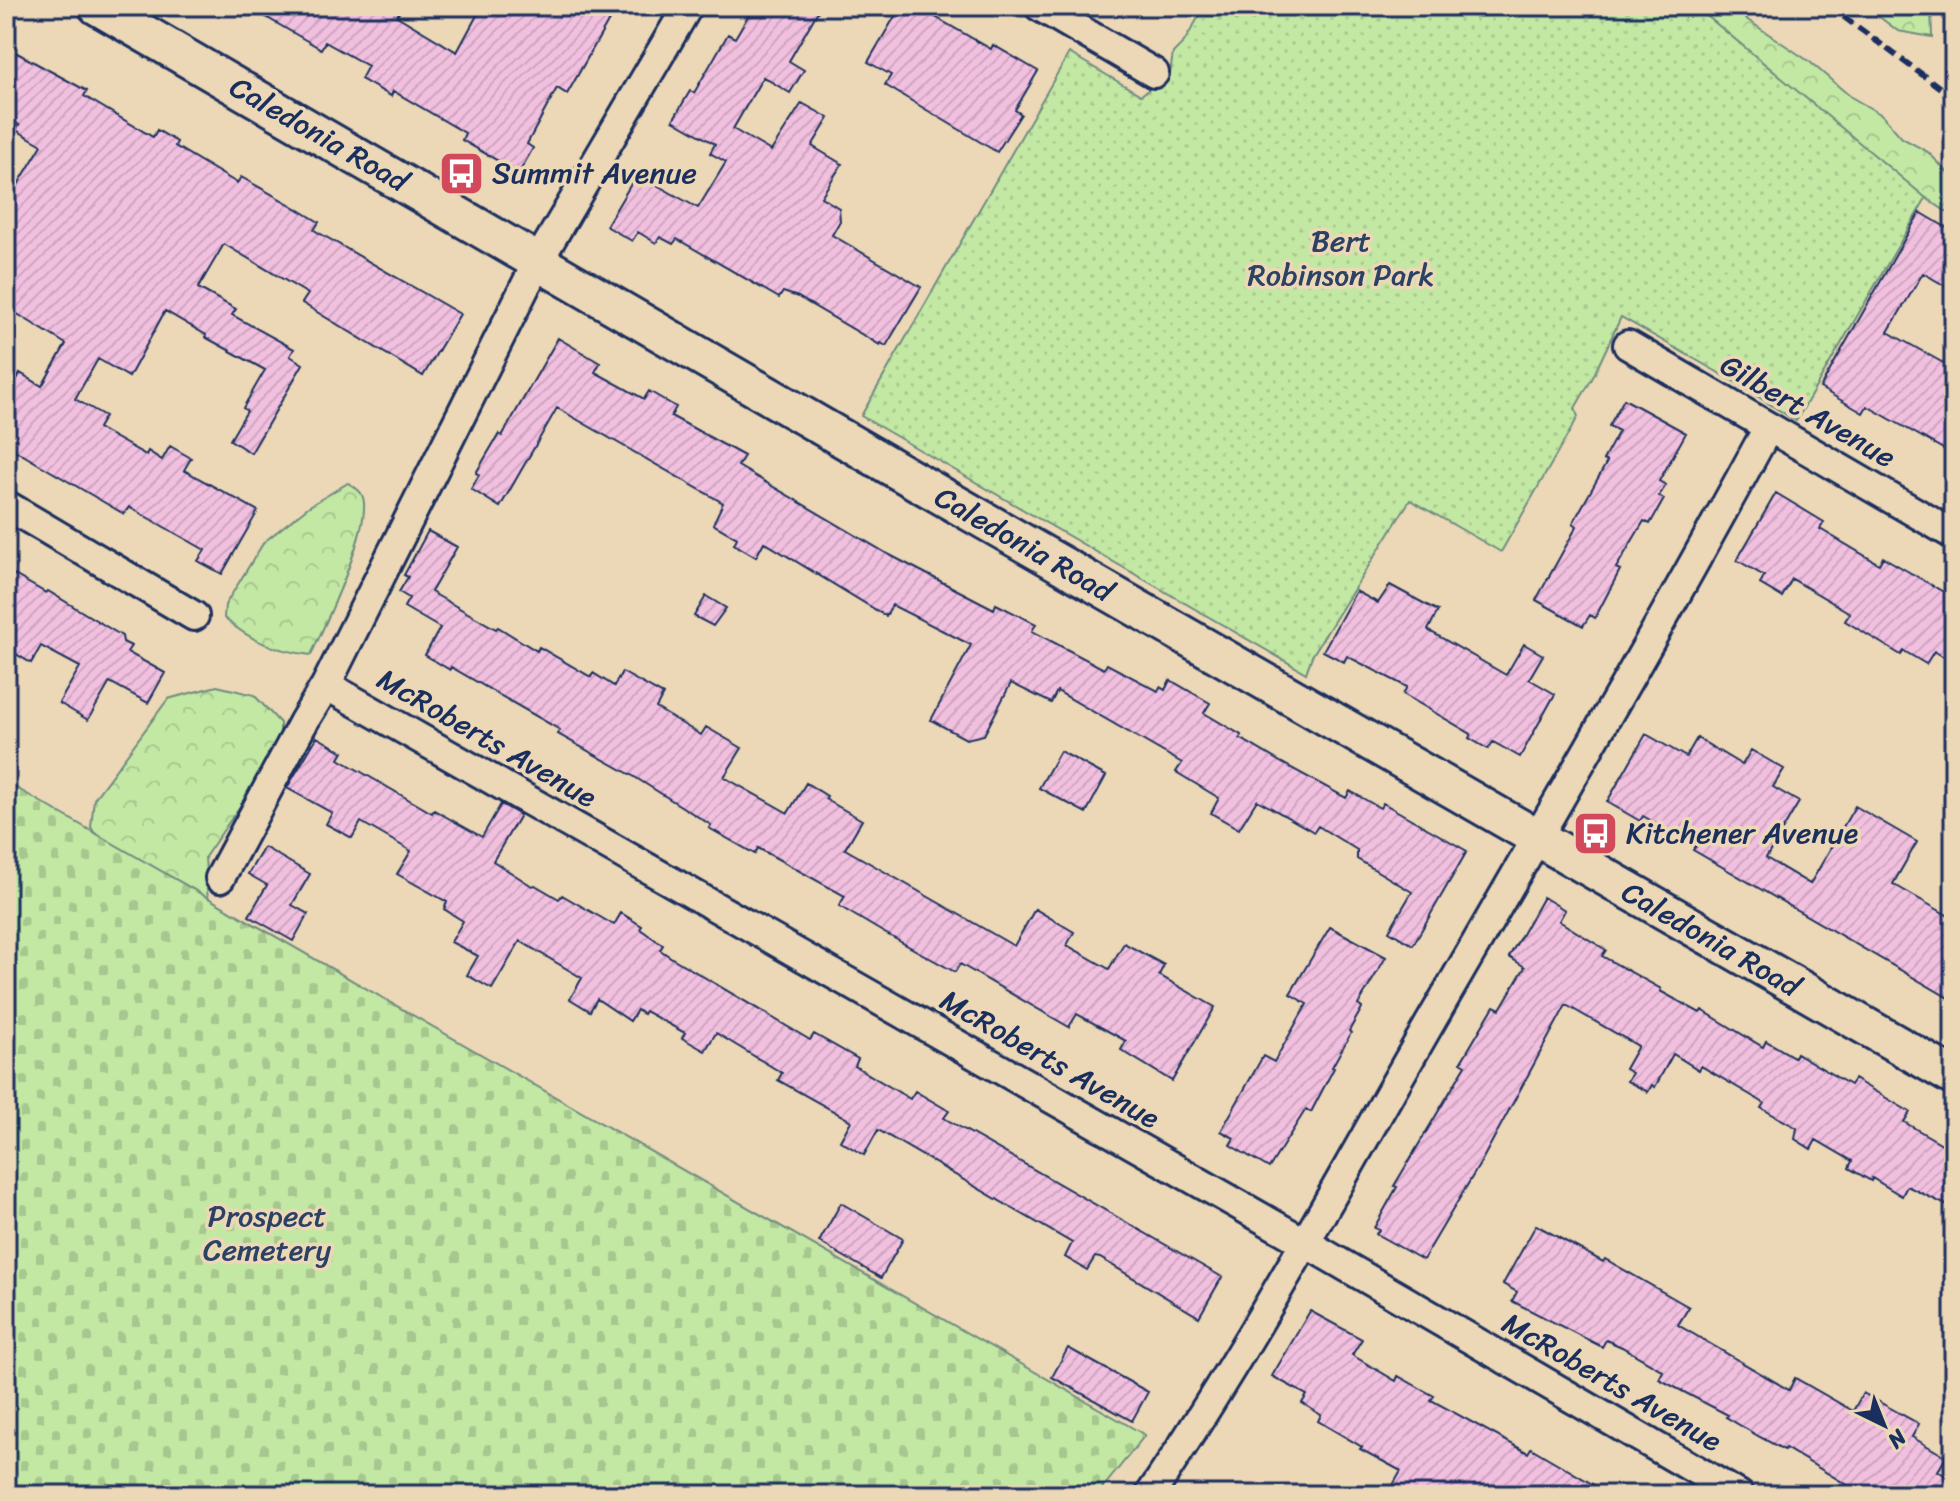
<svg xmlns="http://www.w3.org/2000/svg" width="1960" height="1501" font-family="Sriracha,sans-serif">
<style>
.forest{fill:url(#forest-crowns);stroke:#6f8c80;stroke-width:2}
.cemetery{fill:url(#cemetery-stones);stroke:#6f8c80;stroke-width:2}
.park{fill:url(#park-dots);stroke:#6f8c80;stroke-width:2}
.building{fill:url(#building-hatch);stroke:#1b2f5e;stroke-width:2}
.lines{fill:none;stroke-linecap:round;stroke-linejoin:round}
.minor-casing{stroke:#1b2f5e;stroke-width:34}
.tertiary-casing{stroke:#1b2f5e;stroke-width:42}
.minor{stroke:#ecd8b6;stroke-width:28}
.tertiary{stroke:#ecd8b6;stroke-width:36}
.rail{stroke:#1b2f5e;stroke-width:6;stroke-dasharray:12 6;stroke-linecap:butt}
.labels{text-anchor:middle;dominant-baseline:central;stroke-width:7;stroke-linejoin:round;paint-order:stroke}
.street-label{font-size:30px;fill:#1b2f5e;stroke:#ecd8b6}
.poi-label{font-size:30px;fill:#1b2f5e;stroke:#ecd8b6;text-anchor:start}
.park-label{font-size:30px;fill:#2c4265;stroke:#ecd8b6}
</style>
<defs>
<pattern id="forest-crowns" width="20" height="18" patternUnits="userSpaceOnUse" patternTransform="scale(2)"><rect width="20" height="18" fill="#c3e8a3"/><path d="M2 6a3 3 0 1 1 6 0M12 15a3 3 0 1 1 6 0" fill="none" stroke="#a7c78f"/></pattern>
<pattern id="cemetery-stones" width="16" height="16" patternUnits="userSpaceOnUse" patternTransform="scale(2)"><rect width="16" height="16" fill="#c3e8a3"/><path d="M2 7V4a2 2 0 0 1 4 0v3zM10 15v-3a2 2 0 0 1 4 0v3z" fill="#a7c78f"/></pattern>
<pattern id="park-dots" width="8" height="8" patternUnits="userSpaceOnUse" patternTransform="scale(2)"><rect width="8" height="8" fill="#c3e8a3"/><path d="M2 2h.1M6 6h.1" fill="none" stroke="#a7c78f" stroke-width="1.8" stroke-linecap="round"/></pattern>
<pattern id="building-hatch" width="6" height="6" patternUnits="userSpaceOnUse" patternTransform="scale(2)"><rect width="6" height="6" fill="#f2c0df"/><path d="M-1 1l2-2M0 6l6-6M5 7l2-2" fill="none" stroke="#cfa5c2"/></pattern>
</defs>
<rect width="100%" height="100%" fill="#ecd8b6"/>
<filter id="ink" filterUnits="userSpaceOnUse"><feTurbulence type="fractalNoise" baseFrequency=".0125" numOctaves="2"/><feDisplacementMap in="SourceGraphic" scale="16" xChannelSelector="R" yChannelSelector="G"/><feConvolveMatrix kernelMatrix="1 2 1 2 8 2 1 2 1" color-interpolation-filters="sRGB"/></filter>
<g filter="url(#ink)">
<path class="forest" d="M1630,6H1727L1810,62L1851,97L1882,115L1902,138L1928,152L1954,179V212L1950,214L1926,198L1872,175Z
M1865,6H1931L1932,37L1898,31Z
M348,483C353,486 360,490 362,495C375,521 324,627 311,655C274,650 252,642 224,618L225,605L264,542L308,507Z
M217,686L254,695L280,723V748L205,857L209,917L105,852L91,827L94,799L168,699Z"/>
<path class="cemetery" d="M6,782L1145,1435L1097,1495H6Z"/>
<path class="park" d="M1205,6H1695L1926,198L1796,421L1740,385L1621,317L1593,377L1575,408L1578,417L1501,552L1410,500L1312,656L1306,673L861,416L1069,53L1141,95L1170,74L1173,53L1184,42Z"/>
<path class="building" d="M247,6H403L397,16L457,52L482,6H617L567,94L557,88L527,144L533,148L519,173L462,140L465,133L393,91L391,96L361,79L368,66L325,42L321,49Z
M754,6H821L789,61L804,70L790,93L763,77L733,129L771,151L802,103L829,118L812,146L842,164L821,197L839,208L840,221L832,235L921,287L886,346L881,343L880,345L798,297L783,292L779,298L677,239L673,244L660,237L656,243L638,232L632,241L606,226L637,174L698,208L726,162L710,153L715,144L673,120L690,91L694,93L728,34L735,38Z
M901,6H916L991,49L993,45L1038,71L1015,110L1021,114L997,152L885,85L891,75L868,62Z
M6,47L87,91L84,96L153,137L157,130L177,142L175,146L237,183L241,177L291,205L319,222L314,230L460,314L423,376L302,303L308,294L224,244L198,288L236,309L232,315L294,349L290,356L303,364L251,453L230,440L247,411L243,408L265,370L205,337L206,335L165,311L129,377L98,359L75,399L105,416L98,428L146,455L148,451L162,460L170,446L191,458L184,470L258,511L222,574L198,561L205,550L129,507L124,514L6,445V381L14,385L20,373L42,386L66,344L6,307V186L14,191L42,145L16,130L19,125L6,118Z
M1920,212L1954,232V291L1923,273L1888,332L1954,369V455L1867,406L1863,413L1820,388Z
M558,338L600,363L595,372L644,399L649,391L676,407L671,416L744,456L738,466L886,553L994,609L996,604L1036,624L1032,631L1104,669L1107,664L1158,691L1160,687L1165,690L1170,680L1210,703L1204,713L1241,735L1240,738L1282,763L1346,798L1350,791L1380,808L1383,803L1467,851L1413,945L1389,931L1412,892L1357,859V850L1318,826L1314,832L1257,800L1239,829L1211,813L1219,798L1176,772L1182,763L1057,691L1051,703L1011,683L984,735L966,739L931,720L971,645L892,605L886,616L764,542L756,557L734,544L737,538L713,524L723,503L557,408L500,507L471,489L479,475L476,473L499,434L502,436Z
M1624,399L1686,433L1659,481L1666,485L1659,496L1664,499L1650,524L1644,521L1616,568L1620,570L1595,618L1590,615L1583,626L1536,600L1577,526L1573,523L1607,462L1603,460L1619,431L1609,426Z
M1776,493L1824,522L1820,529L1879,564L1883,557L1954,598V663L1934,651L1926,664L1904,651L1901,655L1845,621L1850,613L1792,579L1782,597L1760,584L1764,576L1737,560Z
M428,531L457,547L431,592L496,629L498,627L537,651L539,647L591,677L593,673L614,686L622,672L663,695L656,708L701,735L706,727L742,748L724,777L788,813L806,783L827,796L825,799L862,820L845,849L1014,946L1035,909L1074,932L1067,945L1109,969L1124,943L1164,965L1159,975L1215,1007L1172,1081L1121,1050L1126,1041L1077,1014L1069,1027L960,964L955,972L881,931L839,906L845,896L758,848L755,854L709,828L711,825L633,776L558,734L560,730L451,667L450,670L425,655L440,628L404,607L409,598L399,592L408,577L404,575Z
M6,570L46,593L48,591L122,636L123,642L131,646L127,652L165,673L148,703L110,682L88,720L59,703L80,667L41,646L31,663L6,648Z
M1390,585L1438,611L1428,630L1506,675L1524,644L1543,655L1529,679L1555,694L1520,757L1493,742L1488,749L1469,738L1471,734L1403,694L1407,687L1347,656L1344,662L1323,651L1356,591L1378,603Z
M706,596L726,608L713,626L694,616Z
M1646,734L1686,757L1697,738L1742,765L1751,750L1784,769L1773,787L1799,802L1766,858L1810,884L1855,806L1917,842L1893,884L1954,919V1001L1693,850L1696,846L1643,816L1640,821L1607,802Z
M317,737L343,752L339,759L432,813L434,810L482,837L501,804L520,815L493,861L532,886L535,885L559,899L562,895L614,925L621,913L642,926L640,929L663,945L660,950L672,958L810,1040L814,1034L858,1059L855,1066L910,1099L915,1091L949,1111L944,1118L1222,1277L1199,1317L1100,1258L1095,1257L1087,1270L1065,1257L1072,1243L878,1130L864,1155L840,1141L851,1121L778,1080L782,1073L716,1033L705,1051L682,1038L685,1033L645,1011L643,1014L637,1010L630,1021L597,999L590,1011L570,999L582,978L520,941L492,989L467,975L478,956L451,942L463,921L444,909L447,902L397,874L411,851L361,822L352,838L326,824L332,813L287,788Z
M1060,751L1106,776L1086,813L1039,788Z
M264,847L310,874L292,905L308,914L293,941L249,916L267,885L248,874Z
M1543,897L1565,910L1559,921L1606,950L1602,956L1661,989L1660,991L1700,1013L1702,1010L1763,1047L1766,1041L1794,1057L1796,1053L1850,1085L1854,1079L1910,1112L1904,1122L1954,1151V1209L1907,1186L1902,1196L1872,1178L1871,1181L1849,1168L1852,1161L1816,1140L1811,1149L1795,1139L1797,1128L1761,1108L1764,1103L1701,1066L1699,1070L1673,1054L1655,1087L1652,1085L1648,1092L1627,1081L1632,1073L1625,1069L1638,1046L1566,1005L1481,1162L1423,1260L1376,1234L1379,1230L1374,1228L1397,1187L1394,1186L1466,1065L1461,1062L1494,1006L1500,1009L1525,967L1509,957Z
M1330,927L1386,957L1358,1005L1362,1008L1349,1031L1351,1033L1332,1067L1334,1068L1311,1112L1306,1109L1269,1168L1230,1145L1234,1138L1221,1131L1263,1056L1274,1062L1307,1004L1290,994Z
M841,1203L903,1239L881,1278L819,1242Z
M1536,1225L1603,1262L1605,1259L1689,1307L1678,1325L1789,1390L1795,1378L1853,1411L1863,1393L1919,1424L1912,1437L1946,1457L1938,1471L1954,1481V1495H1864L1785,1448L1784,1450L1758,1436L1726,1417L1728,1415L1659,1379L1663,1371L1622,1347L1606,1340L1602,1347L1512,1301L1517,1292L1503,1284Z
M1310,1311L1362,1339L1352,1355L1396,1381L1398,1376L1434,1396L1431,1400L1528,1453L1531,1448L1611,1495H1411L1393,1485L1401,1471L1360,1449L1362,1447L1318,1421L1321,1415L1302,1403L1307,1395L1272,1376Z
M1068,1348L1148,1392L1132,1421L1052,1377Z"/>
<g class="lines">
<defs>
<path id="minor" d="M1039,6L1154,73
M1628,345L1954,535
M6,505L194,616
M326,685L1304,1242L1739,1495
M220,878L304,721L326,685L537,263L688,6
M1150,1495C1248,1350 1332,1194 1419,1042C1537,838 1656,635 1768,428"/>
<path id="tertiary" d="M97,6L907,476L1954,1077"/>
</defs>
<use href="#minor" class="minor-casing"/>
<use href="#tertiary" class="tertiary-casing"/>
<use href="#minor" class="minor"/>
<use href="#tertiary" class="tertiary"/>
<path class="rail" d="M1829,6L1954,98"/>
</g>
</g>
<defs>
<symbol id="bus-square" viewBox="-11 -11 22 22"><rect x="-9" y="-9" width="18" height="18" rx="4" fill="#d1495b" stroke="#ecd8b6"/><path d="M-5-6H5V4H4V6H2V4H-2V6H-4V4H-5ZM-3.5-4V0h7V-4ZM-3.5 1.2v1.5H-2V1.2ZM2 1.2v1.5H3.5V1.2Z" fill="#fff"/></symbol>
</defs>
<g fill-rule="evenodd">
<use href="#bus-square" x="436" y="148" width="51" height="51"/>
<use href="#bus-square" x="1570" y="808" width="51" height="51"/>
</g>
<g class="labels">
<g class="street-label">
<text transform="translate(319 134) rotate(30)">Caledonia Road</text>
<text transform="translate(1808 411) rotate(30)">Gilbert Avenue</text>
<text transform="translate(1024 544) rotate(30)">Caledonia Road</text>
<text transform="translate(487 738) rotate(30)">McRoberts Avenue</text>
<text transform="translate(1711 939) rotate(30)">Caledonia Road</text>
<text transform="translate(1050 1059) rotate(30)">McRoberts Avenue</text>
<text transform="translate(1612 1382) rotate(30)">McRoberts Avenue</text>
</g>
<g class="poi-label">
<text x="492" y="173">Summit Avenue</text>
<text x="1626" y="833">Kitchener Avenue</text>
</g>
<g class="park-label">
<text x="1341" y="241">Bert<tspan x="1341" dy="34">Robinson Park</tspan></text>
<text x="267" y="1216">Prospect<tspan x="267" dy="34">Cemetery</tspan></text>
</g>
</g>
<rect width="1960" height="1501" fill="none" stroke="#ecd8b6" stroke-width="32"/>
<rect x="16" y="16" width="1928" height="1469" fill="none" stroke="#1b2f5e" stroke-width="3" filter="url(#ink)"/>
<g transform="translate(1884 1425) rotate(137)" stroke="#ecd8b6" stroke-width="6" paint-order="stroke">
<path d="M0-6L14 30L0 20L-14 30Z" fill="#1b2f5e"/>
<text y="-12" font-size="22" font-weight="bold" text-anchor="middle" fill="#1b2f5e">N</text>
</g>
</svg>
